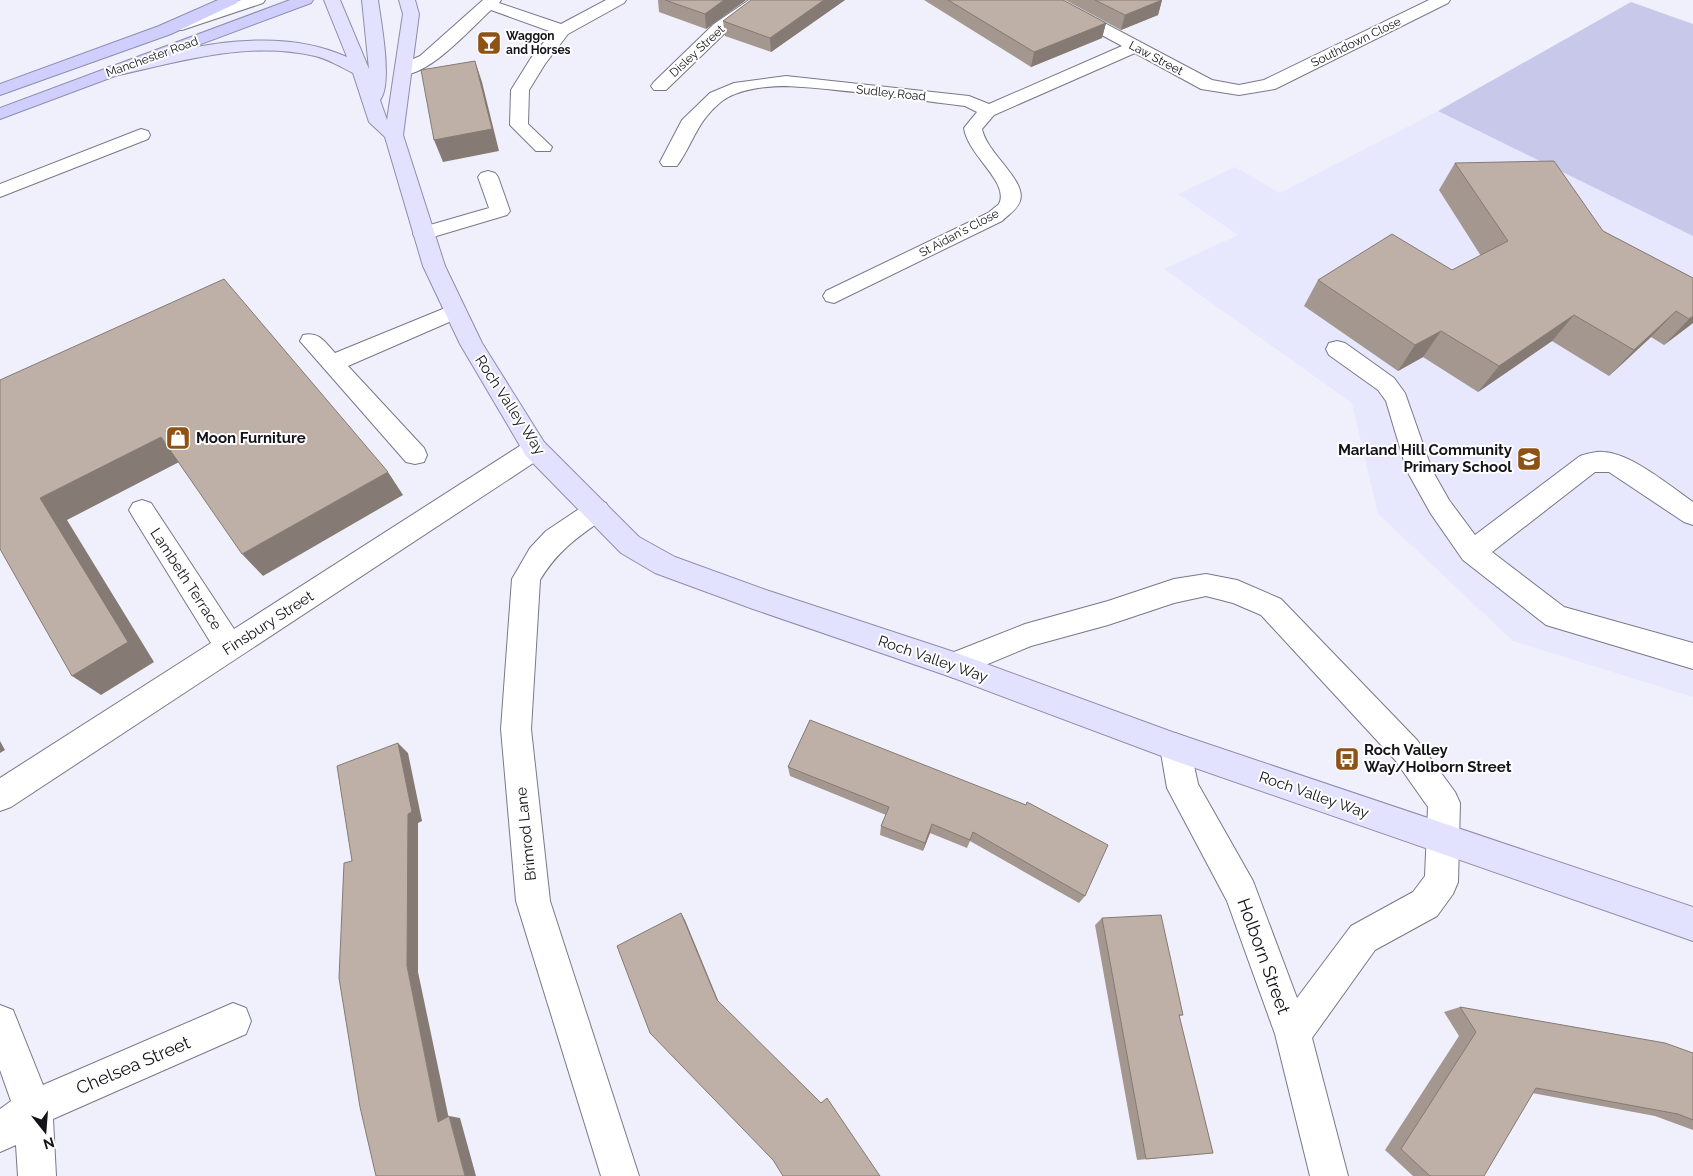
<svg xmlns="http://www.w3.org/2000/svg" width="1693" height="1176" font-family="Raleway,sans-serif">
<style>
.built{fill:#e7e7fe}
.green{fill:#c8c8eb}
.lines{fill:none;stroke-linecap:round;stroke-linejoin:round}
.minor-casing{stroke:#787887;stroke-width:2}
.major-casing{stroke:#8d8dad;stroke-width:2}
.highway-casing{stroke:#8d8dad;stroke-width:2}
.minor{fill:#fff;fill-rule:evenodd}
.major{fill:#e2e2fe;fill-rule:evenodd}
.highway{fill:#cfcefd;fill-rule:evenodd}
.wall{fill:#a3978f}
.shaded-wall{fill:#857b74}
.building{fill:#beb0a6;stroke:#857b74}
.labels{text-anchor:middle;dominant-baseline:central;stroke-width:4;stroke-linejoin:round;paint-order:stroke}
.far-poi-label{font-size:12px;font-weight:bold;fill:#131319;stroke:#fefefe;text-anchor:start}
.far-street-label{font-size:12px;fill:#131319;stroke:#fefefe}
.street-label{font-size:15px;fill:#131319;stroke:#fefefe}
.poi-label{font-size:15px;font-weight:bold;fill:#131319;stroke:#fefefe;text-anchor:start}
.near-street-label{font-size:18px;fill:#131319;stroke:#fefefe}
</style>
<rect width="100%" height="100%" fill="#f0f0fd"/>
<path class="built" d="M1438,111L1693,236V697L1513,641L1378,514L1352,403L1164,269L1238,235L1178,194L1235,167L1280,193Z"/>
<path class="green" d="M1631,2L1693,24V236L1438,111Z"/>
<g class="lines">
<defs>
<path id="minor" d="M241,0H265L263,3L182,30H170L168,26L170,22Z
M483,0H501L499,3L561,24L606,0H626L624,3L568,34L545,64L529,90L528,124L552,147L550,151H536L510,125L511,90L531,58L552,32L491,10C471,28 425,81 398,74L395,70L398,66L420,56Z
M749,0H767L726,32L666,90H654L651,86L654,82L714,24Z
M1041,0H1061L1212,80L1239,85L1264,80L1429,0H1450L1448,3L1275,89L1239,95L1201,89L1135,53L994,115L982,129C987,154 1027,180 1020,201C1017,210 1009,214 1002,221L834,303L826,301L823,296L826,291L988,213L999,204C1010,182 968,156 964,128L977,112L965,106C906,99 846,89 787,86C767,86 738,89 722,101C696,122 694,142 677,166H663L660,162L682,120L710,93L734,83L786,76L969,96L989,104L1122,46L1043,3Z
M141,129L148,131L150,135L148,139L0,197V184Z
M488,171L495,173L498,177L510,211L507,215L423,240L416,239L413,234L416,229L489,208L478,177L481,173Z
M455,304L463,306L466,311L463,316L348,366L424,448L427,455L424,462L415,464L406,462L300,341L303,335C319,331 325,342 335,353Z
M1337,341L1345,343L1394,378L1405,393L1432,470L1449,500L1475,535L1580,456C1587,454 1596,451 1603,452C1631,453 1670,486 1693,502V525L1684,522L1609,472H1595L1492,552L1564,607L1693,643V669L1546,625L1463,560L1431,514L1407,471L1386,401L1378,390L1329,355L1326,349L1329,343Z
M535,440L544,442L547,449L544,456L11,807L0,811V778L211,643L133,517L129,510L133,503L142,500L151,503L234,629L526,442Z
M597,500L606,503L610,510L606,517C578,537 558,550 540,580L531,729L550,901L639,1176H601L516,901L501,729L512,579L530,548L546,531L588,503Z
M1206,574L1237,580L1281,599L1417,740L1455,792L1460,803L1458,882L1453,894L1437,916L1375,950L1312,1038L1348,1176H1310L1275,1034L1227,901L1167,788L1160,747L1164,737L1175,733L1186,737L1190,747L1198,784L1253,881L1297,998L1351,926L1413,892L1425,876L1428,807L1395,760L1261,615L1233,603L1206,596L1174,603L1108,625L1031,646L954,678L944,674L940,665L944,656L1025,624L1108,601L1174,579Z
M233,1003L246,1008L251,1021L246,1034L53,1119L56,1176H18L16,1145L0,1152V1109L11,1101L0,1070V1005L13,1010L43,1085Z"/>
<path id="major" d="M324,0H340L369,69L362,0H378C381,22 393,84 380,100L387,120L403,14L399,0H415L419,14L403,135L445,266L482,343L544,442L639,537L675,557L766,590L954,652L1175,733L1693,907V941L1175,761L951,677L753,609L655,573L621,553L526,456L460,344L423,266L385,137L369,122L353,73C341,67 328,59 315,56C248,40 179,62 114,76L108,75L105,71L108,67C183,49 272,23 347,57Z"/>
<path id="highway" d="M218,0H239L237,3L171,34L0,95V84L159,26Z
M290,0H313L311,3L0,119V108Z"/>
</defs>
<use href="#minor" class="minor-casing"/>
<use href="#major" class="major-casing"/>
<use href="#highway" class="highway-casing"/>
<use href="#minor" class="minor"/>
<use href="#major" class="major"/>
<use href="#highway" class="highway"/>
</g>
<path class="wall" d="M658,0H746L706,29L659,12Z
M751,0H845L771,52L725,36L723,21Z
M924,0H1063L1106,23L1102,38L1031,67Z
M1065,0H1162L1158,15L1121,30Z
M1455,163L1603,231L1693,278V323L1664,345L1651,337L1609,376L1552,341L1478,392L1423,357L1398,371L1304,306L1318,280L1452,270L1481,256L1439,190Z
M810,720L1085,896L1079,903L970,841L967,848L930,833L923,851L880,835L881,826L886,815L790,776L788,767Z
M1102,918L1183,1015L1179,1016L1213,1153L1137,1160L1095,925Z
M1460,1007L1693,1053V1130L1655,1116L1532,1093L1484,1176H1413L1385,1150L1459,1036L1444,1012Z"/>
<path class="shaded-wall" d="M724,0H746L706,29L705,14Z
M824,0H845L771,52L770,38Z
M1162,0L1158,15L1121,30L1125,15Z
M1106,23L1102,38L1031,67L1034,52Z
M475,61L482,82L499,151L443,162L434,140Z
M1676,311L1651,337L1609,376L1634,350Z
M1574,315L1552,341L1478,392L1499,366Z
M1693,316V323L1664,345L1689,319Z
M1441,331L1423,357L1398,371L1415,345Z
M161,437L183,460L67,520L154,662L101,695L72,676L40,498Z
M388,472L403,495L263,576L242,554Z
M0,741L5,750L0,753Z
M398,743L408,753L422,821L418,823V972L450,1124L438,1122L407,966Z
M932,824L930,833L923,851L925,843Z
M681,913L685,920L720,1005L717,1000Z
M449,1116L460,1118L476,1176H465Z"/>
<path class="building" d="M665,0H724L705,14Z
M751,0H824L770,38L723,21Z
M948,0H1063L1106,23L1034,52Z
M1095,0H1162L1125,15Z
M475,61L492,129L434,140L421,70Z
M1554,161L1603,231L1693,278V316L1689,319L1676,311L1634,350L1574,315L1499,366L1441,331L1415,345L1318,280L1392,234L1452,270L1508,241L1455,163Z
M224,279L388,472L242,554L161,437L40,498L128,642L72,676L0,549V380Z
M810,720L1026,805L1027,802L1108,845L1085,896L973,832L970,840L932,824L925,843L881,826L889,807L788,767Z
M398,743L412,812L408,814L407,966L438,1122L449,1116L465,1176H376L360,1107L339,978L344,863L352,861L337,766Z
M681,913L717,1000L821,1103L827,1098L880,1176H783L773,1160L650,1033L617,946Z
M1161,915L1183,1015H1179L1213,1153L1146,1159L1102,918Z
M1460,1007L1665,1043L1693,1053V1120L1678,1114L1536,1088L1484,1176H1430L1401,1149L1476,1032Z"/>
<defs>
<symbol id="bar-square" viewBox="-11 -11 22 22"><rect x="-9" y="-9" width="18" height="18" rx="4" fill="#8f5215" stroke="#fefefe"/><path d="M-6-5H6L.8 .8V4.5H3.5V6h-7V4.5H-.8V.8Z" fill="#fff"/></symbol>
<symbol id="shop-square" viewBox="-11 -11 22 22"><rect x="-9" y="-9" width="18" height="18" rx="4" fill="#8f5215" stroke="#fefefe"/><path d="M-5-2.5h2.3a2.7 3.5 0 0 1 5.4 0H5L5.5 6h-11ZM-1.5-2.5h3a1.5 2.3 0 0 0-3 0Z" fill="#fff"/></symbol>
<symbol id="school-square" viewBox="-11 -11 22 22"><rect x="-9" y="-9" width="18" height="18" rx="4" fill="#8f5215" stroke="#fefefe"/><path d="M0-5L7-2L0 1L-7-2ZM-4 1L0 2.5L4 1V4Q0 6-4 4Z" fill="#fff"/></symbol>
<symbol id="bus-square" viewBox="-11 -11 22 22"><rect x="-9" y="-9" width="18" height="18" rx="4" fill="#8f5215" stroke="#fefefe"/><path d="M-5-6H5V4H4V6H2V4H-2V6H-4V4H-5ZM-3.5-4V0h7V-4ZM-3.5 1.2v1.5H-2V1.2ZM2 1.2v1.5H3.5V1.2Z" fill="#fff"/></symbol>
</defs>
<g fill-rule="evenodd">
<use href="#bar-square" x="475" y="29" width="28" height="28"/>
<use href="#shop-square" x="164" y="424" width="28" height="28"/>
<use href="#school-square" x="1515" y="445" width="28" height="28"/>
<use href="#bus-square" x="1333" y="745" width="28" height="28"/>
</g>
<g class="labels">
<g class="far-poi-label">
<text x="506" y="36">Waggon<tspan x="506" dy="14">and Horses</tspan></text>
</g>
<g class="far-street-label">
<text transform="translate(1356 42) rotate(-26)">Southdown Close</text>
<text transform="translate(697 51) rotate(-43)">Disley Street</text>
<text transform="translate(152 57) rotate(-20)">Manchester Road</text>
<text transform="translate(1156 58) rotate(28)">Law Street</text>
<text transform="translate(891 93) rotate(6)">Sudley Road</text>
<text transform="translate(959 233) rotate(-28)">St Aidan's Close</text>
</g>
<g class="street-label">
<text transform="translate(510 405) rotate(57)">Roch Valley Way</text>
<text transform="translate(186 579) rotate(57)">Lambeth Terrace</text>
<text transform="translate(268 623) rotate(-33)">Finsbury Street</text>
<text transform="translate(933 659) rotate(19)">Roch Valley Way</text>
<text transform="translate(1314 795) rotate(19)">Roch Valley Way</text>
<text transform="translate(526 834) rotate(-96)">Brimrod Lane</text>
</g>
<g class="poi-label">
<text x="196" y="438">Moon Furniture</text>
<text x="1512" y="450" text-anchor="end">Marland Hill Community<tspan x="1512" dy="17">Primary School</tspan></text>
<text x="1364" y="750">Roch Valley<tspan x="1364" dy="17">Way/Holborn Street</tspan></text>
</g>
<g class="near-street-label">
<text transform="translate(1264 956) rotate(70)">Holborn Street</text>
<text transform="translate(133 1065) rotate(-23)">Chelsea Street</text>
</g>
</g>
<g transform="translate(45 1131) rotate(163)" stroke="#fefefe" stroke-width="4" paint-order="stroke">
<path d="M0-4L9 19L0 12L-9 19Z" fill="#131319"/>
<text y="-8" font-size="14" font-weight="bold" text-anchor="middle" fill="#131319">N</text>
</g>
</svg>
